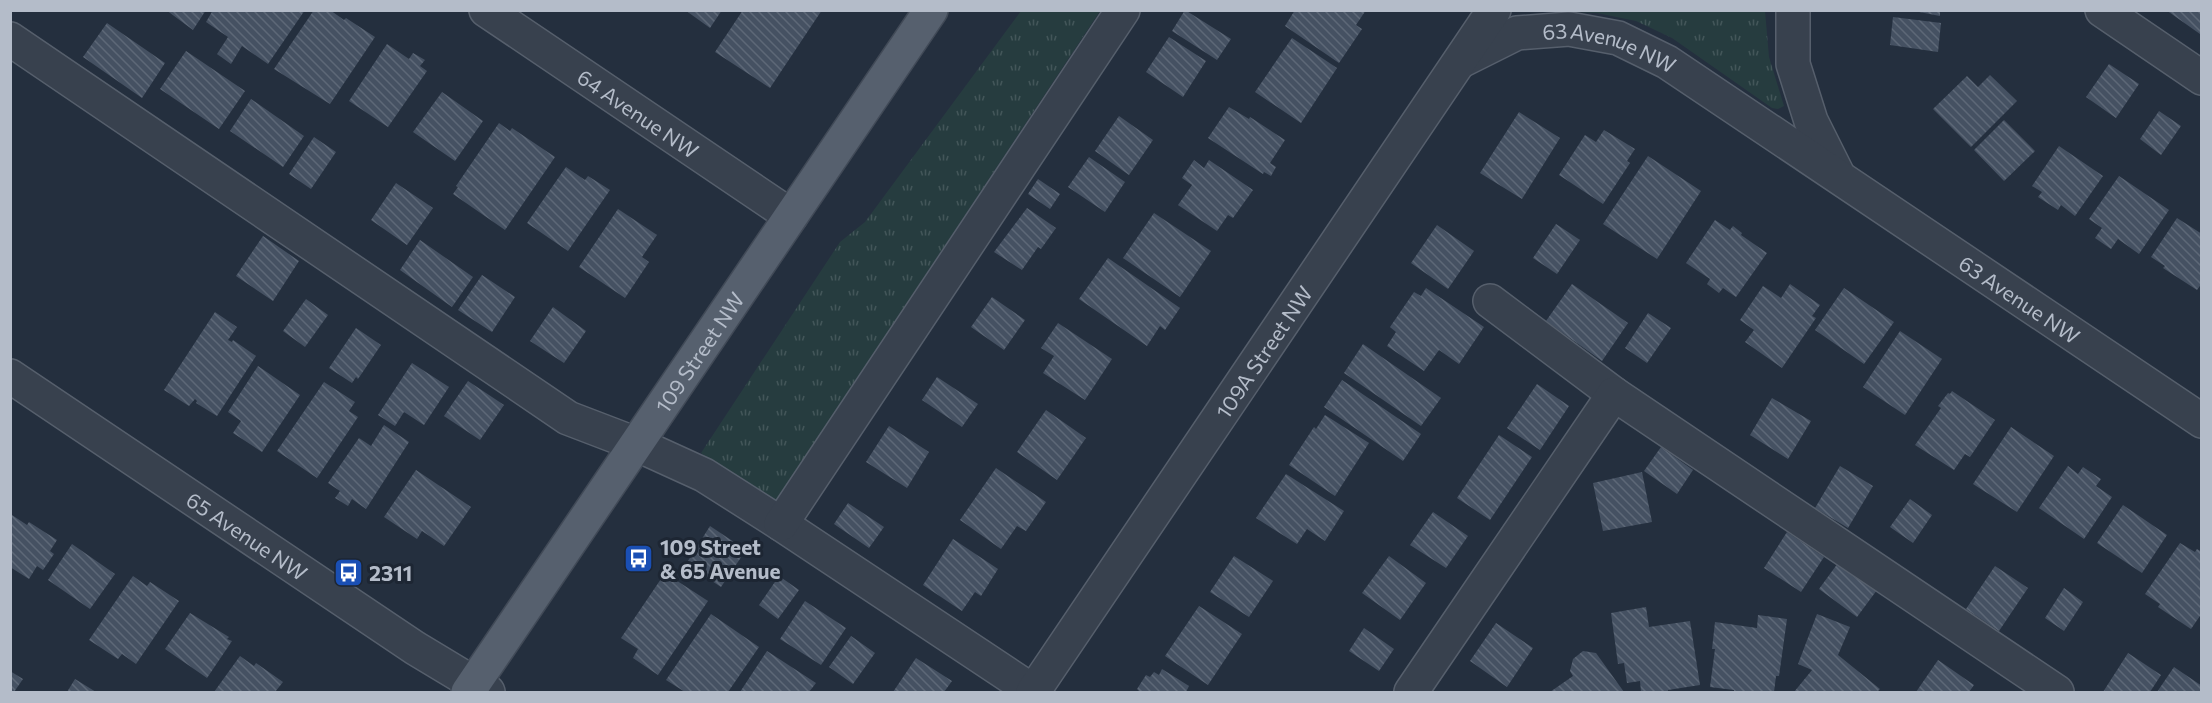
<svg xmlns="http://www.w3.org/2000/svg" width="2212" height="703" font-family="Commissioner,sans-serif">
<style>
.grass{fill:url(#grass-tufts)}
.building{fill:url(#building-back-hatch)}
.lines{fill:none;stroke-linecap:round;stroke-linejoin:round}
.minor-casing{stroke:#565f6c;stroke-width:36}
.major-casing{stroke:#414a57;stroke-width:36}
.minor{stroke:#38414e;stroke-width:33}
.major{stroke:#56606e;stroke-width:33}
.labels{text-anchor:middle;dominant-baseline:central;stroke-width:6;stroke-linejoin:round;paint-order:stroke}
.street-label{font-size:21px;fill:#b4bcc9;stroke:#1d2633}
.poi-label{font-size:21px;font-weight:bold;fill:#b4bcc9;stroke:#1d2633;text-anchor:start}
</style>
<defs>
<pattern id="grass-tufts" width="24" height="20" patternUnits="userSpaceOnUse" patternTransform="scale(1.5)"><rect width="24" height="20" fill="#263c3f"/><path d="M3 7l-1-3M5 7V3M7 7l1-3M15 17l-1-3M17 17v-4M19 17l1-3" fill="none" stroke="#435659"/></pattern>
<pattern id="building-back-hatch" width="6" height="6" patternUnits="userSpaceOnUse" patternTransform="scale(1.5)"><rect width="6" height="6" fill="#455162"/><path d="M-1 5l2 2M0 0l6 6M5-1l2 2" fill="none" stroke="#5d6877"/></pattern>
</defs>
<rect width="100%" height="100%" fill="#242f3e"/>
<path class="grass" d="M1021,11H1100L772,507L701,453L840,242L865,222Z
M1555,11H1765L1769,57L1784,106L1778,109L1772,108L1672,38L1636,21L1597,13Z"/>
<path class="building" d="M166,10H206L193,30Z
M213,10H305L268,64L242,46L231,64L217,54L228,37L206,22Z
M314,10H330L344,20L346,18L375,37L330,104L274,69Z
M685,10H722L710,28Z
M743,10H822L770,88L715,52Z
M1185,10L1231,39L1217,60L1172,31Z
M1295,10H1366L1356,25L1362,29L1339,63L1285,26Z
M1909,10H1940V16Z
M2166,10H2202V32L2200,34Z
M1893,17L1941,23L1938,52L1890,45Z
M107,23L165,63L142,98L83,57Z
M1169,37L1206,61L1183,97L1146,72Z
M1292,38L1337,68L1301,123L1255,92Z
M387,44L409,59L413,53L425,60L420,66L427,71L388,127L349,101Z
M186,51L245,91L219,129L160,89Z
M2109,64L2139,84L2116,118L2086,97Z
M1990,75L2017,101L1971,147L1933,109L1967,76L1978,87Z
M442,92L483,121L455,161L413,132Z
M251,99L304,136L283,167L230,131Z
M1229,107L1249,119L1250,117L1285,140L1270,163L1276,167L1271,176L1264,172L1263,174L1208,138Z
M2159,111L2181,126L2161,155L2140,139Z
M1519,112L1560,138L1522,199L1480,173Z
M1119,116L1153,140L1129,175L1095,151Z
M2004,120L2035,151L2004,181L1974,150Z
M499,123L510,131L512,128L555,157L505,230L453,194L458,187L456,186Z
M1604,130L1635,149L1627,161L1630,163L1603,204L1559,175L1585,135L1596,142Z
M314,137L336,152L311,189L289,174Z
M2059,146L2103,176L2075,216L2061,205L2058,210L2038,197L2042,192L2032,186Z
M1648,156L1701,191L1657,259L1603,224Z
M1089,157L1125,182L1105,212L1068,187Z
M1194,160L1204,168L1209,160L1253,190L1233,218L1228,215L1217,231L1178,205L1192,185L1182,178Z
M566,167L585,180L588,176L610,190L568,251L527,223Z
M2119,176L2169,210L2139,254L2118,239L2111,249L2095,238L2102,228L2089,219Z
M1038,179L1060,194L1050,209L1028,194Z
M396,183L433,208L407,245L371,220Z
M1027,208L1056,228L1041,249L1038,247L1022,270L994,252Z
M618,209L657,235L642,257L649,262L625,298L579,267Z
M1154,213L1211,251L1180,297L1123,258Z
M2177,218L2202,234V283L2197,290L2163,268L2165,266L2151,257Z
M1715,220L1730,230L1733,226L1742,233L1741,235L1767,253L1736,297L1723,288L1719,293L1707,284L1710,279L1686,263Z
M1556,224L1580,240L1557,274L1533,258Z
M1437,225L1474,251L1448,289L1411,263Z
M263,236L299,261L273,301L236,276Z
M420,240L473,277L452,307L400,270Z
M1108,258L1180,308L1165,330L1160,326L1147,346L1079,299Z
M482,275L515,297L492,332L458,310Z
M1572,284L1628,323L1602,361L1546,321Z
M1790,284L1820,305L1812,316L1816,318L1782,368L1745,342L1754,330L1740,320L1763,286L1781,298Z
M1426,288L1484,327L1459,364L1439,350L1424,371L1387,346L1396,332L1390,327L1414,292L1421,296Z
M1844,288L1894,322L1864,364L1815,330Z
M992,297L1025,320L1004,350L971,327Z
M306,299L328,315L305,347L283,331Z
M553,307L586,331L564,363L530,341Z
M215,312L237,327L228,340L232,342L233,340L256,356L217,416L196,403L197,401L195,399L189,406L164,390Z
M1648,313L1671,328L1647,363L1625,348Z
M1058,323L1112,359L1085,400L1043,373L1054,356L1041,348Z
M356,328L381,345L358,379L356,377L352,383L329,368Z
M1900,331L1942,359L1905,415L1863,387Z
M1363,344L1441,398L1421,426L1344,373Z
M412,363L449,387L424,425L404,412L395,426L378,415Z
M258,366L300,395L262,452L233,433L241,421L228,412Z
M937,377L978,404L962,427L922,400Z
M1342,380L1421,434L1403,461L1324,407Z
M468,381L504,405L480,440L444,416Z
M324,382L355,402L349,411L358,417L317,478L277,451Z
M1537,384L1569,406L1540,450L1507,428Z
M1952,391L1995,420L1970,457L1965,454L1954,470L1915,445L1941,408L1938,406L1948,393L1950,394Z
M1772,398L1811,421L1788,459L1750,435Z
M1046,410L1086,438L1057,480L1017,452Z
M1325,415L1369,443L1335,496L1289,465L1314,427L1316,429Z
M384,425L409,442L366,509L352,499L348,506L335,498L340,491L328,483L359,438L371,446Z
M889,426L929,452L907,488L866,462Z
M2011,427L2054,456L2017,512L1973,484Z
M1499,435L1532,457L1490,520L1457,498Z
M1661,447L1693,470L1677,494L1644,471Z
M1840,466L1873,486L1848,528L1815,508Z
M2068,466L2078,474L2083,467L2101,479L2096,486L2112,497L2084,539L2039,508Z
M996,468L1046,502L1026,531L1017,526L1001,549L960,520Z
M416,470L471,507L444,546L422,531L417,539L384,517Z
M1642,472L1652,522L1603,531L1593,483Z
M1286,474L1344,511L1325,541L1307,529L1297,544L1256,518Z
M1910,499L1932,515L1913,543L1890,527Z
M848,503L884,527L869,548L834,524Z
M2123,505L2167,535L2142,573L2097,543Z
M1433,512L1468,536L1446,568L1410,545Z
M12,515L27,525L29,522L57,540L50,551L54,554L43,570L37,566L29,579L10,567Z
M710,526L746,550L721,587L686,564Z
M1787,532L1824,557L1801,592L1764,568Z
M953,539L998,569L981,596L975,592L962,611L923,585Z
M2180,543L2195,552L2197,549L2202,552V613L2191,629L2158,607L2160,604L2145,594Z
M72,544L115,574L90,609L48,580Z
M1234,556L1273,581L1249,617L1210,592Z
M1389,556L1426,583L1400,620L1362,593Z
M1838,563L1877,590L1857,617L1819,589Z
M1995,566L2028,588L1999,631L1966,609Z
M665,573L708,601L658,675L633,658L638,649L621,638Z
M133,576L147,586L150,582L179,601L136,664L122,654L118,659L89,640Z
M779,576L799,590L778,619L759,605Z
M2064,588L2083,602L2064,631L2045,618Z
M805,601L846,628L821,665L780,639Z
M1199,606L1242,634L1208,685L1165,656Z
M1646,607L1649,627L1690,621L1700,685L1668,690V692H1641L1640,681L1627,683L1624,663L1618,664L1611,613Z
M190,613L229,637L227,639L232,641L207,678L165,649Z
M711,614L759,647L728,692H685L666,680Z
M1817,614L1850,627L1838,655L1880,689L1877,692H1794L1812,670L1798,664Z
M1758,615L1787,619L1779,676H1776L1774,692H1734V690L1710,687L1715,649H1712L1715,622L1757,628Z
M1496,623L1533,648L1507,687L1470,661Z
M1364,628L1394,649L1379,671L1349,651Z
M851,636L875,653L853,684L829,667Z
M767,651L816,683L809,692H740Z
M1583,651L1596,653L1624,692H1550L1573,676L1570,671L1573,659Z
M2128,653L2161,675L2150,692H2103Z
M240,656L254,666L256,663L283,682L275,692H214Z
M916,658L952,681L944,692H893Z
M1938,660L1974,685L1969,692H1916Z
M2174,667L2202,686V692H2157Z
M1162,669L1189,686L1186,692H1138L1139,691L1137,689L1146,675L1150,677L1154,672L1159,675Z
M10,671L23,679L14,692H10Z
M75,679L96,692H67Z"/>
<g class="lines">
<defs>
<g id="minor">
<path id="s1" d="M486,10L791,216"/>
<path d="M1793,10V64L1811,121L1837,173"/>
<path d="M2102,10L2202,78"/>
<path d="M10,39L568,418L636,444L704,475L781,524L1034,692"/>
<path id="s2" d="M1461,61L1517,33L1569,29L1618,38L1667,62L2202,421"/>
<path d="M1490,301L1614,394"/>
<path id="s3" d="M10,376L415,648L488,692"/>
<path d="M781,524L1123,10"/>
<path id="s4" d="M1033,692L1494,10"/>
<path d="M1411,692L1614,394L2057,692"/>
</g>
<g id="major">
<path id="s5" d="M468,692L931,10"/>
</g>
</defs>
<use href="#minor" class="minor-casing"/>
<use href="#major" class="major-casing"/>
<use href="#minor" class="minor"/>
<use href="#major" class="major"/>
</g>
<defs>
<symbol id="bus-square" viewBox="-11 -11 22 22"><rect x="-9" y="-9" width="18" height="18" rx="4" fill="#1a4fb4" stroke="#1d2633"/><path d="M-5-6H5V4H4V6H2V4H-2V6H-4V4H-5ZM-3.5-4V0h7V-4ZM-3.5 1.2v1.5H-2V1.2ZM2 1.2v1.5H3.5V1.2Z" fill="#fff"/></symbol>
</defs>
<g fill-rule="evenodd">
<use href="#bus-square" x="622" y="542" width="33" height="33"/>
<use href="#bus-square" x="332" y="556" width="33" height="33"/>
</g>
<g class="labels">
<g class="street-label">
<text stroke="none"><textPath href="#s2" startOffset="158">63 Avenue NW</textPath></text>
<text stroke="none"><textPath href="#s1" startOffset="184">64 Avenue NW</textPath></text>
<text stroke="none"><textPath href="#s2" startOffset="644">63 Avenue NW</textPath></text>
<text stroke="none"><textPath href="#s5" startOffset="411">109 Street NW</textPath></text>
<text stroke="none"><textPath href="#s4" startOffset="411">109A Street NW</textPath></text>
<text stroke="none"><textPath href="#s3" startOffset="286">65 Avenue NW</textPath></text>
</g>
<g class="poi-label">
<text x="660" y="546">109 Street<tspan x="660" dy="24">&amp; 65 Avenue</tspan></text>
<text x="369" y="572">2311</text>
</g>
</g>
<rect width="2212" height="703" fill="none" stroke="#b4bcc9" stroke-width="24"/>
</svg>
